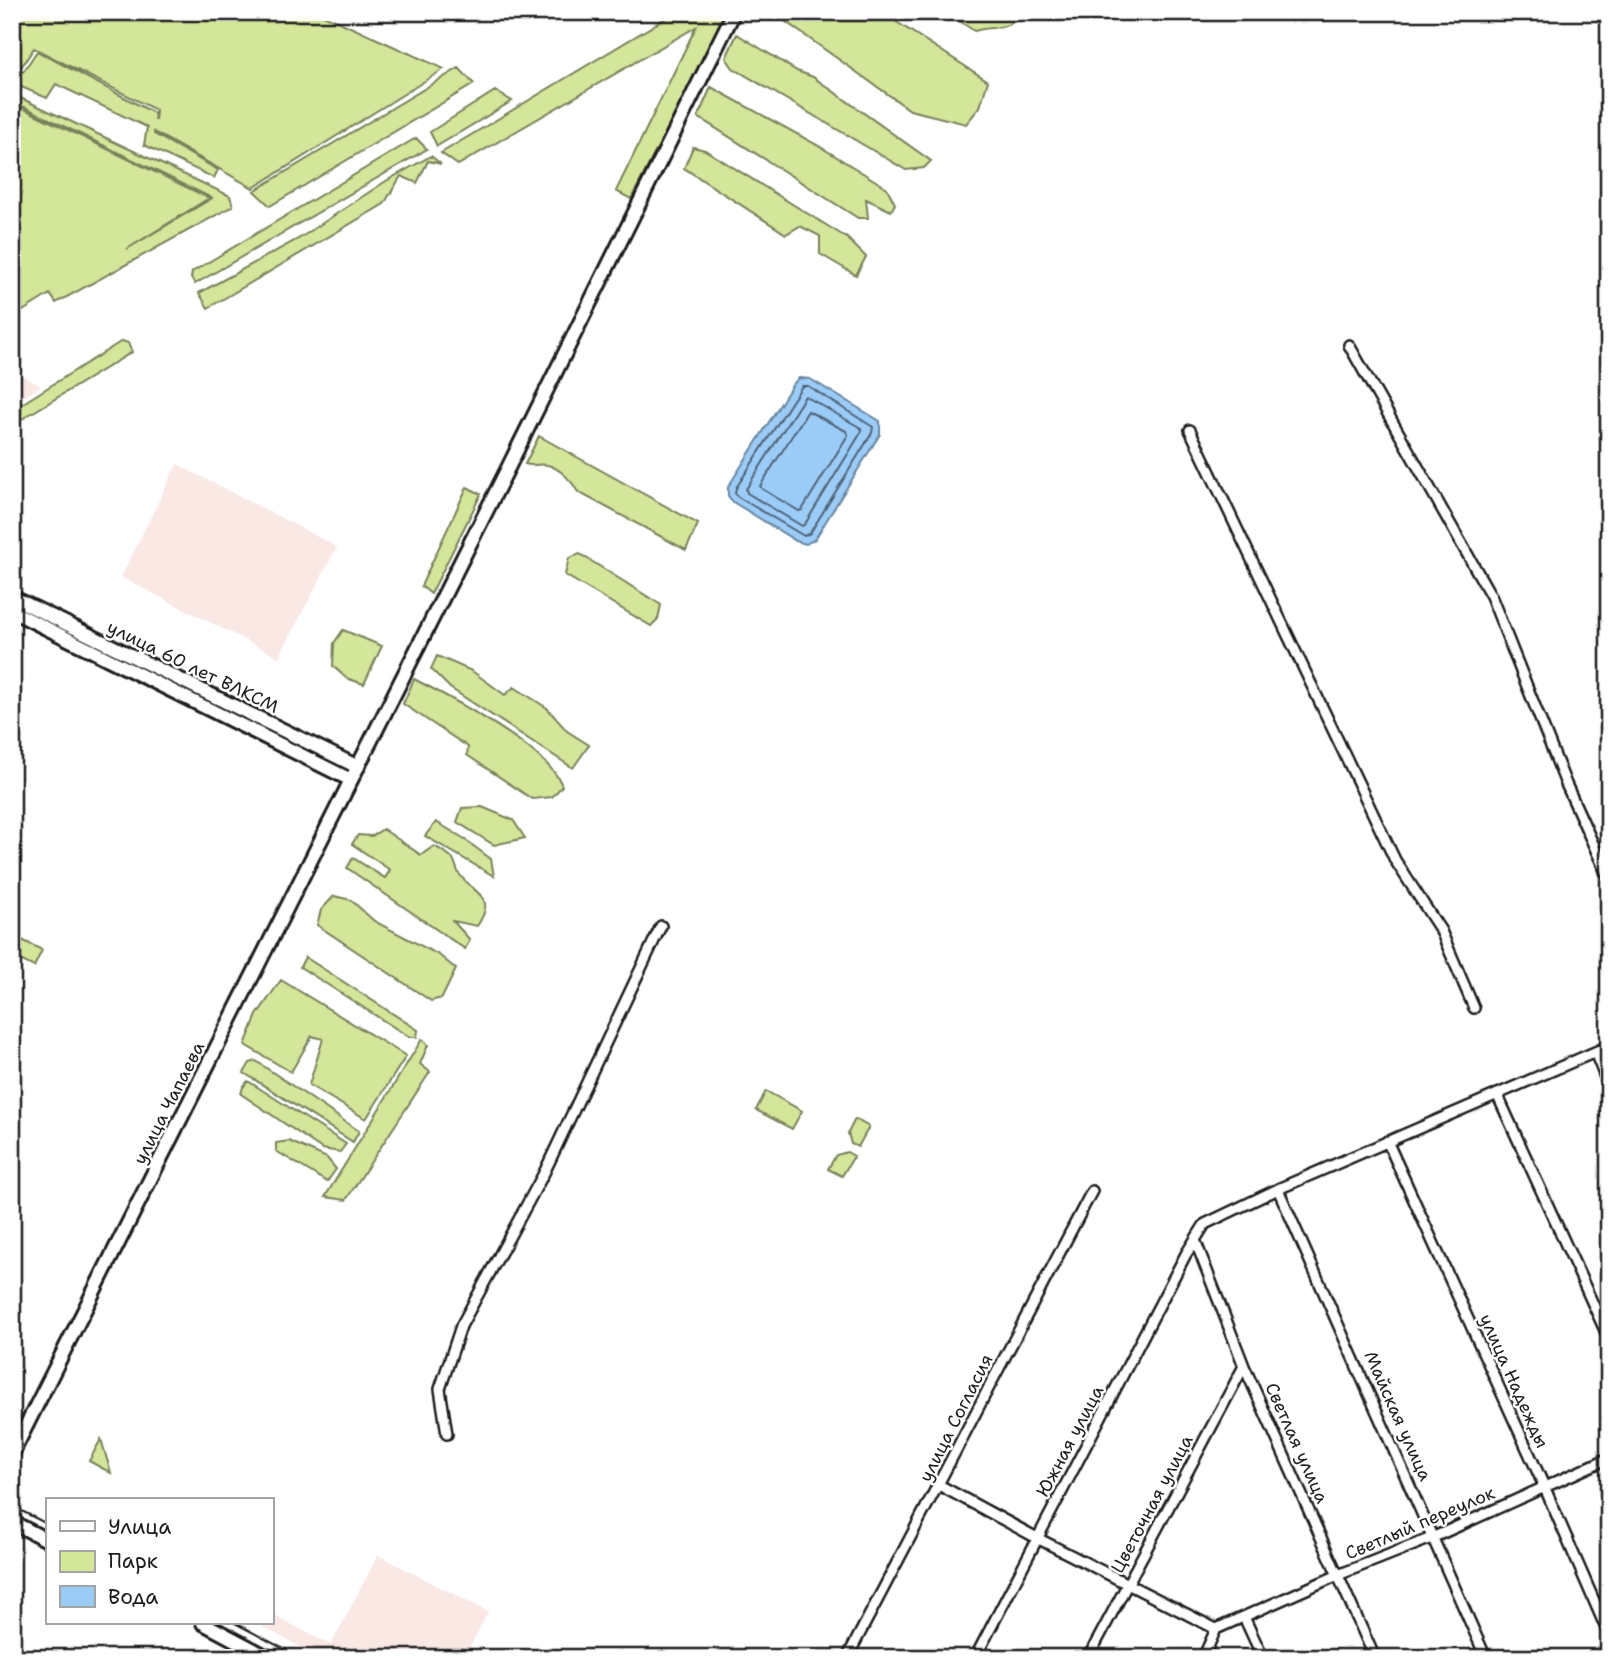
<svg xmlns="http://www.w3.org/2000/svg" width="1621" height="1670" font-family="'Shantell Sans',sans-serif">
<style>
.built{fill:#f9e8e4}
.green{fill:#d3e69a;stroke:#78815b;stroke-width:2}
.water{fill:#9bccf8;stroke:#6886a0;stroke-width:2}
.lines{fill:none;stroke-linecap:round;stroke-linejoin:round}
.shore{stroke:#4f6274;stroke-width:2}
.street-casing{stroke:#1c1c1c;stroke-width:14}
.secondary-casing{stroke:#1c1c1c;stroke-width:18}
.street{stroke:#fff;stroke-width:9}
.secondary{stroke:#fff;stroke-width:12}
.tram{stroke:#1c1c1c;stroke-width:2}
.labels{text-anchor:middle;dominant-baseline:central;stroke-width:5;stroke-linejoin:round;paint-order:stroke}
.street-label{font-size:18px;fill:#1c1c1c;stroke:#fff}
</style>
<rect width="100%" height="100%" fill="#fff"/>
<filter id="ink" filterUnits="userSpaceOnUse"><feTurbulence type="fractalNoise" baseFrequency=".0143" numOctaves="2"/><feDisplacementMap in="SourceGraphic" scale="14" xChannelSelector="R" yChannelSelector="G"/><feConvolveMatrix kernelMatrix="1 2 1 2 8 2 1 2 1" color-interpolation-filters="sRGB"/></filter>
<g filter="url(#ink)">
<path class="built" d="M12,370L41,386L12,404Z
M177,464L337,547L279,657L121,577Z
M378,1555L488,1612L464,1658H322L255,1623H271V1614L331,1645Z"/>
<path class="green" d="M12,12H317L444,69L253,188L154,132V134L218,170L214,178L144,145L147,127L56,84L47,98L12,83V68L23,72L37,51L154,113L155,121L156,110L34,48L20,69L12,65Z
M676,12H728L631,199L616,191L696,27L458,165L441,153Z
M772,12H881L988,81L980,107L966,124L910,110Z
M947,12H1022C1011,32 993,25 974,31Z
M737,34L797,71L813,77L931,161L924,168L906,170L733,68L726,58Z
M459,68L474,84L270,206L254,191Z
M711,87L819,146L887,188L895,204L891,211L866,199L868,218H858L698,117Z
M495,91L512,101L437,146L430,132Z
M12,94L230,196L233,206L56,303L50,294L21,312L12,307V103L209,198L127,249L212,198L12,101Z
M416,138L427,149L195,284L191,278L192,272Z
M693,147L705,150L847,238L866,257L856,275L820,254V236L800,226L786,234L684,168Z
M431,156L441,164L428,161L417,183L401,176L384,204L208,308L199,293L300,238L386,181Z
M122,341L128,343L132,352L12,425V410Z
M539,436L698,524L686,550L578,492C572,481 561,469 548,465C540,463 533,467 525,464Z
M467,487L481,494L431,594L421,586Z
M580,554L661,605L658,619L651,626L565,575L569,558Z
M343,630L382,646L364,684L346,678L333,666L334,643Z
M437,656L472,671L505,695L514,687L547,708L567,731L589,745L573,768L450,688L431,669Z
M414,679C449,697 550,750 562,786L552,797L532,799L467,755L468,747L403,704Z
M482,807L513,820L525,838L494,845L457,822L462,808Z
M436,822L460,836L491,859L494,876L425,836Z
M383,829L421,855L434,846C439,849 448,853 453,859C456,863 456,870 460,875C474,894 498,896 477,926L453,921L470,940L465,949L347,868L353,858L385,878L390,870L352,844L358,835L372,836Z
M334,896L351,900L374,921L439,955L456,969L442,998L431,1001L317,925L321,910Z
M16,937L42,950L34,967L12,956V945Z
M305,957L418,1030L417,1037H409L300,967Z
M281,980L406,1056L366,1119L309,1085L323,1039L312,1036L291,1072L245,1045L257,1015Z
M422,1039L428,1045L420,1064L430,1072L346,1200L325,1197Z
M256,1061L359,1131L353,1142L244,1073L250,1063Z
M248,1081L346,1144L340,1152L322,1149L241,1094L243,1087Z
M766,1091L802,1111L792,1129L756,1110Z
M855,1119L869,1127L858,1147L851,1144L848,1133Z
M289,1141L327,1158L336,1169L327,1182L276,1151V1143Z
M847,1152L854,1156L842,1176L828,1169L836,1155Z
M101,1439L111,1473L89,1461Z"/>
<path class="water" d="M799,378L810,379L880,421V434L815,539L806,544L796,541L733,502L728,496V487L793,384Z"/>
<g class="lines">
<path class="shore" d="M802,386H808L873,427L872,433L810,533L804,536L738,497L735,493L736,488Z
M805,396L861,428L862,431L805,524L802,526L747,493L746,489Z
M808,411L846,431L848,435L802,510L799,511L762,489L760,486Z"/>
<defs>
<path id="street" d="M1349,345L1491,596L1566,784L1609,879
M1190,430L1395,860L1441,931L1474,1008
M1609,919L1607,932L1609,934
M1595,1052L1609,1087
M1497,1094L1609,1339
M1387,1141L1544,1486L1609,1635
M1278,1189L1486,1658
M1195,1240L1244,1366L1375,1658
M447,1434L440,1389L461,1326L544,1173L661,926
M939,1485L1037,1538L1216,1629
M1244,1617L1263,1658
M847,1658L1092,1191
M975,1658L1186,1254L1205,1224L1278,1189L1609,1046
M1088,1658L1244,1366
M1203,1658L1216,1629L1338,1575L1434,1537L1609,1458"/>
<path id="secondary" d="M12,597L358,767
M12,611L351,780
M12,1454L506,472L734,12
M12,1522L47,1540
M203,1623L269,1658"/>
</defs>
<use href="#street" class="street-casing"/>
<use href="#secondary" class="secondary-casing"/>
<use href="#street" class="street"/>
<use href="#secondary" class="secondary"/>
<path class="tram" d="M12,1506L47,1524
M235,1623L301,1658"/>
</g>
</g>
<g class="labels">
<g class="street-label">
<text transform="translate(193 667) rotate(26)">улица 60 лет ВЛКСМ</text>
<text transform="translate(169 1103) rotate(-63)">улица Чапаева</text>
<text transform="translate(1514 1381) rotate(66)">улица Надежды</text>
<text transform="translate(1398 1416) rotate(66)">Майская улица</text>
<text transform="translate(956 1418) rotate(-63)">улица Согласия</text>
<text transform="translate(1070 1441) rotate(-62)">Южная улица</text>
<text transform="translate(1297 1443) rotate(66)">Светлая улица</text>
<text transform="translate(1152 1504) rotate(-62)">Цветочная улица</text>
<text transform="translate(1420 1523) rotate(-23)">Светлый переулок</text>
</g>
</g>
<rect width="1621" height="1670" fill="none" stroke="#fff" stroke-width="42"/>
<rect x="21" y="21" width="1579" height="1628" fill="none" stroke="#1c1c1c" stroke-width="2.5" filter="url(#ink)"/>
<rect x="46" y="1498" width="228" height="126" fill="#ffffff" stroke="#a4a4a4" stroke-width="2"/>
<rect x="60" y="1521" width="35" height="10" fill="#ffffff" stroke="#a4a4a4" stroke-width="2"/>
<text x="108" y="1534" font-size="21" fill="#1c1c1c">Улица</text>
<rect x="60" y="1551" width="35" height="21" fill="#d3e69a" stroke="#a4a4a4" stroke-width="2"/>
<text x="108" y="1568" font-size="21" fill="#1c1c1c">Парк</text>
<rect x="60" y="1586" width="35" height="21" fill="#9bccf8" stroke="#a4a4a4" stroke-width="2"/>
<text x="108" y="1604" font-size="21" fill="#1c1c1c">Вода</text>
</svg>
